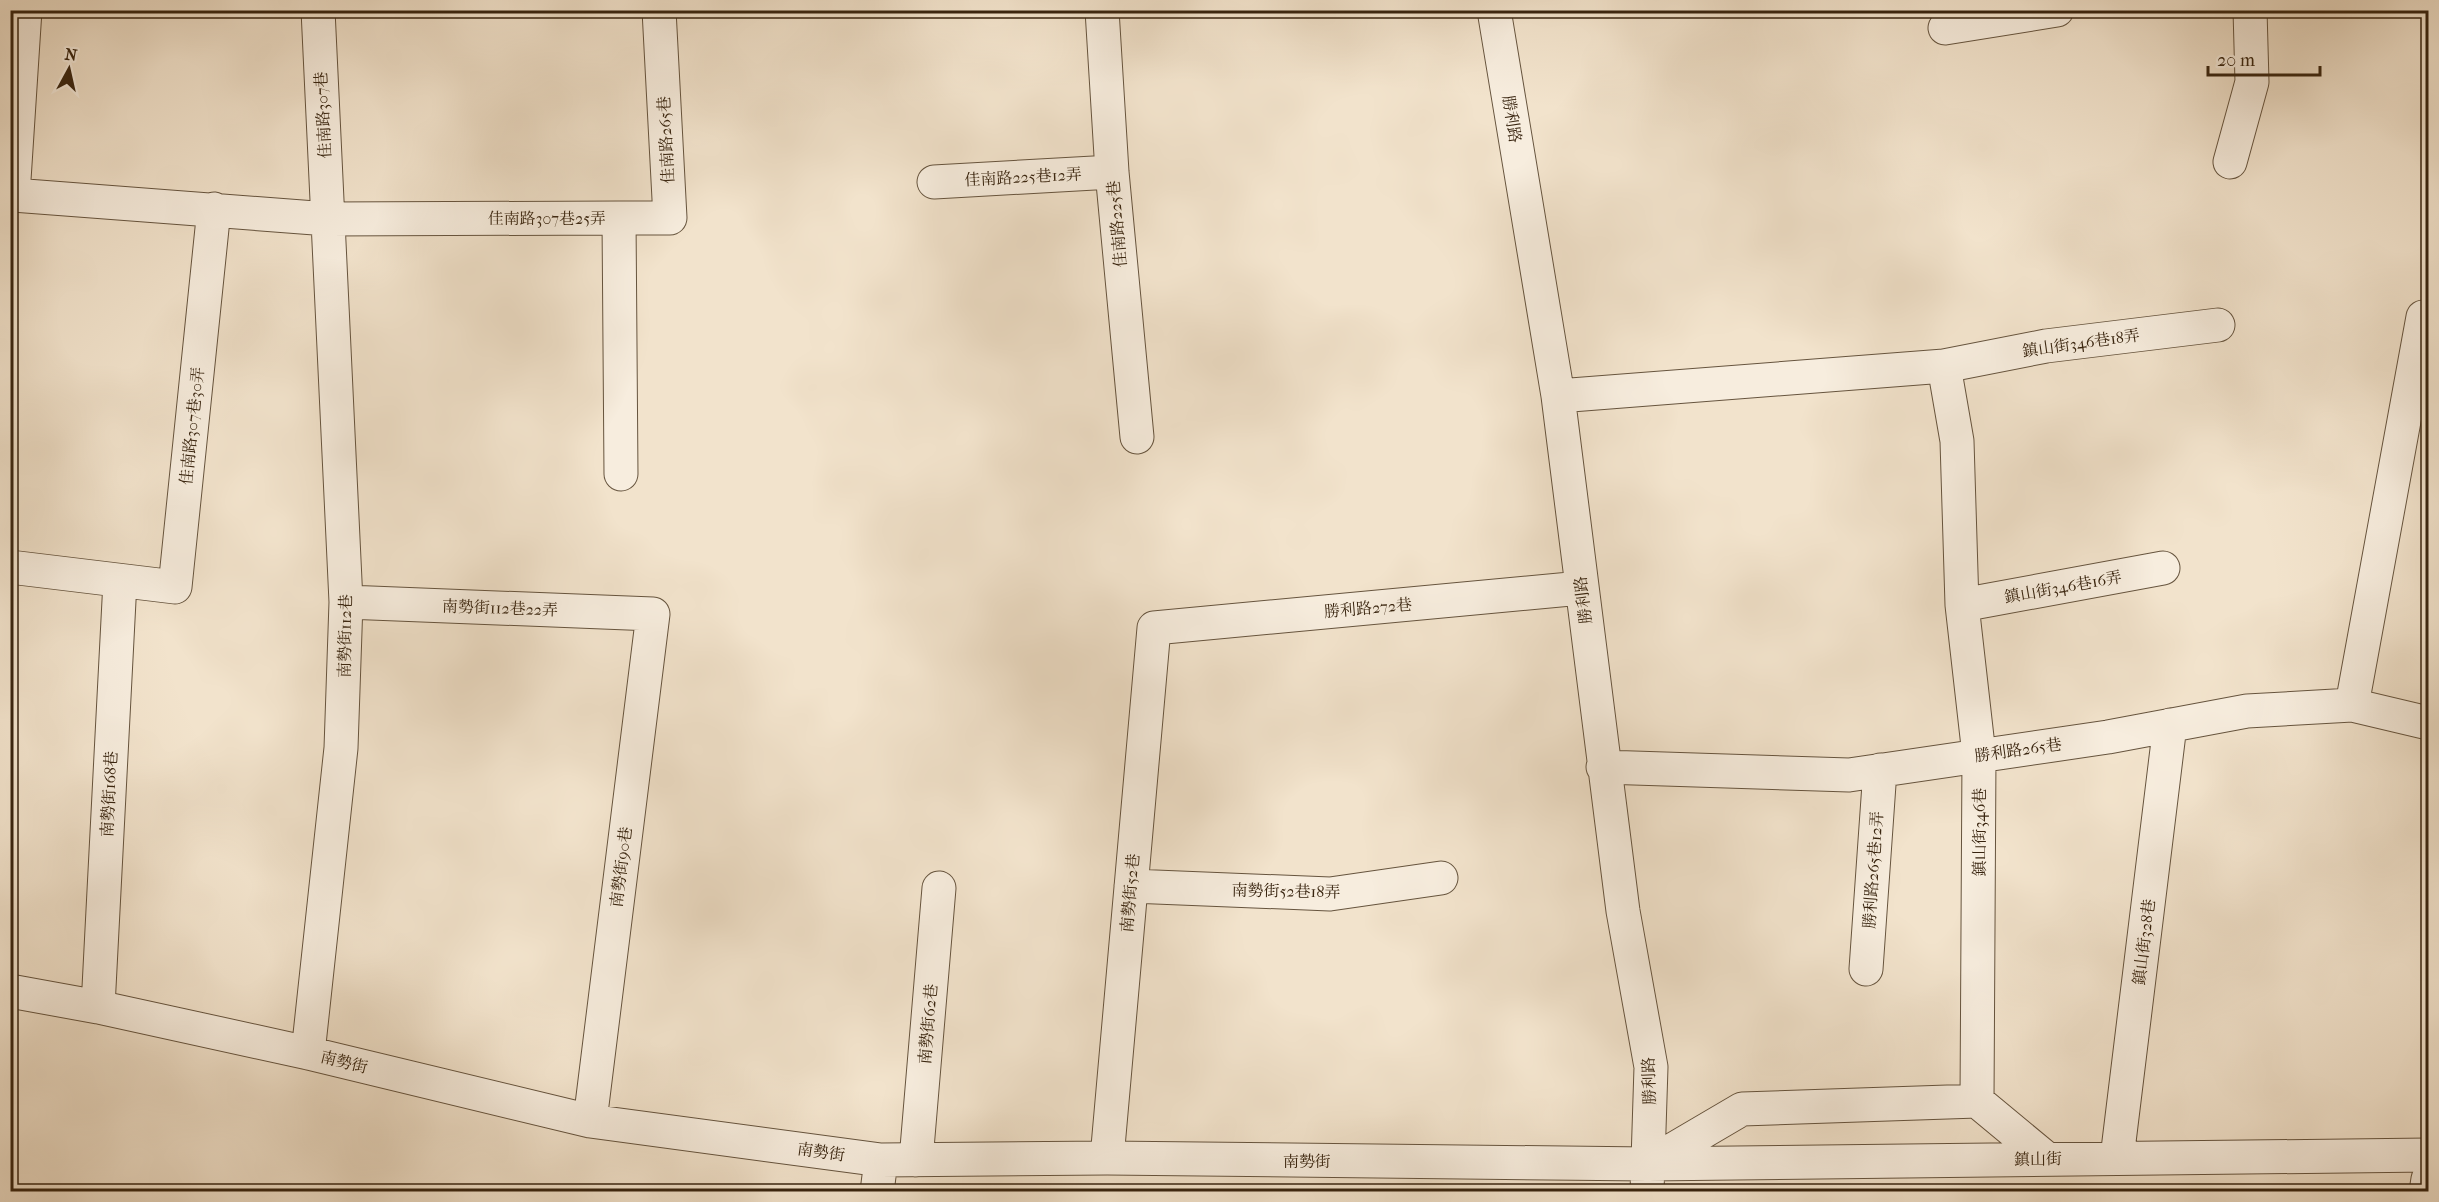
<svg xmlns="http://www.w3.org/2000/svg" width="2439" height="1202" font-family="'IM FELL French Canon','Noto Serif TC',serif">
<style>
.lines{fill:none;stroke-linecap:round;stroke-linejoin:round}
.minor-casing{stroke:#66543e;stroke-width:35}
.minor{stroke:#f7edde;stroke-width:33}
.labels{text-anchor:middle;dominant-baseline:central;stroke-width:6;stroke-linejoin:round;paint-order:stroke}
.street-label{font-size:16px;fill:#38240f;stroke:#f7edde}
</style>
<rect width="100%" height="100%" fill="#f2e3cc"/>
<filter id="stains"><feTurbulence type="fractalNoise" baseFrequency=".00333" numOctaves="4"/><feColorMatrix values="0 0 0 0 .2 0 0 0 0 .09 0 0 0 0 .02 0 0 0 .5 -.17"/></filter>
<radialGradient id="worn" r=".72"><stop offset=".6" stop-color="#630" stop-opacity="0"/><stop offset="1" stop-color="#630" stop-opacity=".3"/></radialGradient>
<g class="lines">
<defs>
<path id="minor" d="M25,10L13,195L328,219L619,218L621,474
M1102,10L1112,172L1137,437
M1494,10L1558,396L1623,911L1651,1067L1647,1192
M1945,28L2057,10
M2230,162L2252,82L2250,10
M934,182L1112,172
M619,218H670L659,10
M1944,366L1957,441L1962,605L1979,755L1977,1101L2047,1159
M1558,396L1944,366L2046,346L2218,325
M10,567L175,587L214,209
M346,602L653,614L590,1121
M1962,605L2163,568
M2352,705L2423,317
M1603,767L1849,775L2108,737L2247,711L2352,705L2428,723
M1131,886L1330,894L1441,878
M1866,969L1880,770
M10,991L98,1007L308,1053L590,1121L881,1160L1107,1158L1648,1164L2428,1155
M98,1007L120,581
M308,1053L341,748L346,602L318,10
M1107,1158L1154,628L1581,588
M2117,1158L2170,725
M916,1160L939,888
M1650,1163L1742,1109L1977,1101
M877,1192L881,1160
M2426,1192L2428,1179"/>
</defs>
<use href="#minor" class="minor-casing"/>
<use href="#minor" class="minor"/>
</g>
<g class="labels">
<g class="street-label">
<text transform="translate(323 115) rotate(-93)">佳南路307巷</text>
<text transform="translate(1512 119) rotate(81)">勝利路</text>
<text transform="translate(666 140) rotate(-93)">佳南路265巷</text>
<text transform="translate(1023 177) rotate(-3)">佳南路225巷12弄</text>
<text x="547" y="218">佳南路307巷25弄</text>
<text transform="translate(1117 224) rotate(-95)">佳南路225巷</text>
<text transform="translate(2081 343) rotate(-8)">鎮山街346巷18弄</text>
<text transform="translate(192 426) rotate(-84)">佳南路307巷30弄</text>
<text transform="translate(2063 587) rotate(-10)">鎮山街346巷16弄</text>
<text transform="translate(1583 600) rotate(-97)">勝利路</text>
<text transform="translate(500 608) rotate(2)">南勢街112巷22弄</text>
<text transform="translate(1368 608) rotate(-5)">勝利路272巷</text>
<text transform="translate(345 636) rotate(-89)">南勢街112巷</text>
<text transform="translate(2018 750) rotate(-8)">勝利路265巷</text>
<text transform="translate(109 794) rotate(-87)">南勢街168巷</text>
<text transform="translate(1979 832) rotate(-90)">鎮山街346巷</text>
<text transform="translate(621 867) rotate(-83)">南勢街90巷</text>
<text transform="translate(1873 870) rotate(-86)">勝利路265巷12弄</text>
<text transform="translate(1286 891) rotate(1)">南勢街52巷18弄</text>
<text transform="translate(1130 893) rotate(-85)">南勢街52巷</text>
<text transform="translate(2144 942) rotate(-83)">鎮山街328巷</text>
<text transform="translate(928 1024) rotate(-85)">南勢街62巷</text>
<text transform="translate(344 1062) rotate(14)">南勢街</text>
<text transform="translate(1649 1081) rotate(-92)">勝利路</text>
<text transform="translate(821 1152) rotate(8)">南勢街</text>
<text transform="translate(2038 1159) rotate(-1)">鎮山街</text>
<text x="1307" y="1161">南勢街</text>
</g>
</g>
<rect width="2439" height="1202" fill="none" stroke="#f2e3cc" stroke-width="36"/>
<rect x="12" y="12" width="2415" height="1178" fill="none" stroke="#38240f" stroke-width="3"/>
<rect x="18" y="18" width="2403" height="1166" fill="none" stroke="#38240f" stroke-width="1.5"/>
<g transform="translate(69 69) rotate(8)" stroke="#f7edde" stroke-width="4.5" paint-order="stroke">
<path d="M0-4.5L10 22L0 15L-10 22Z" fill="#38240f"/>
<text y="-9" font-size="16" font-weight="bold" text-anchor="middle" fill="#38240f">N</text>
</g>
<path d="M2208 66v9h112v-9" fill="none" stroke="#38240f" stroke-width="3"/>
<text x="2217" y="66" font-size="18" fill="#38240f" stroke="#f7edde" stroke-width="4.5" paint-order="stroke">20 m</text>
<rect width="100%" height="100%" filter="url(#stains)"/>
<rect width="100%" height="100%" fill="url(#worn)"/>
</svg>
